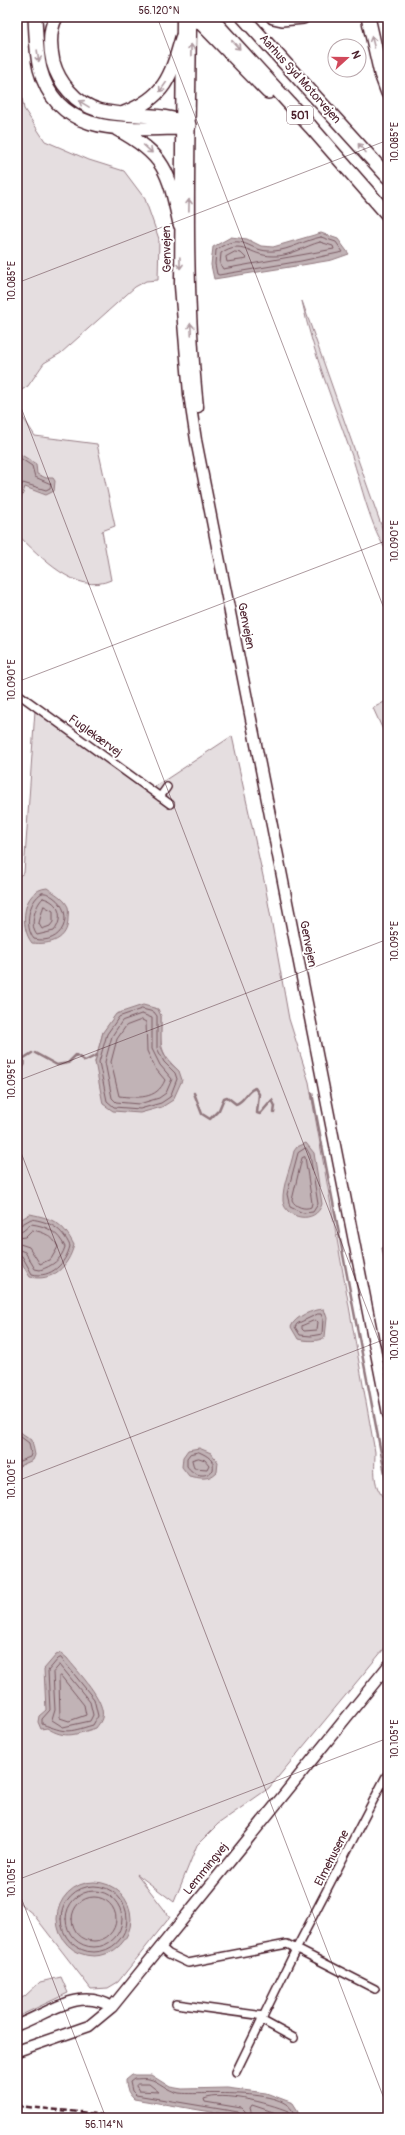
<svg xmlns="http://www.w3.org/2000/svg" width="405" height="2135" font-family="Pangolin,sans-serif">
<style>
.green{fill:#e5dee0;stroke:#987e86;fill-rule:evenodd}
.water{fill:#c1b3b6;stroke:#91787e}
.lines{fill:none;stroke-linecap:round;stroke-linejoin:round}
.shore{stroke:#7a5a63;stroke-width:1}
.stream{stroke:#91787e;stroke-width:2.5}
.street-casing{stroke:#4a1f2b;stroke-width:10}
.secondary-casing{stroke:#4a1f2b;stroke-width:13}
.highway-casing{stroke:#4a1f2b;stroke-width:16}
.street{stroke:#fff;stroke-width:7}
.secondary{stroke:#fff;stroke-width:10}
.highway{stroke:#fff;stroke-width:13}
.rail{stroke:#4a1f2b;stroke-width:2.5;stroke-dasharray:6 3;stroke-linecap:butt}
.oneway{stroke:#ae9aa0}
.ticks{fill:none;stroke:#4a1f2b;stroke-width:1;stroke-opacity:0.45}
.labels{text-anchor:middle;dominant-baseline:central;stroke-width:4;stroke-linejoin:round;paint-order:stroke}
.shield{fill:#fff;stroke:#80626b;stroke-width:1}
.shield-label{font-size:11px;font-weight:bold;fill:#4a1f2b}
.street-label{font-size:12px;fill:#4a1f2b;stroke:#fff}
.neatline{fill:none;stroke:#4a1f2b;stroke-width:1.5}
.ticks-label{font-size:10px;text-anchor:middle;fill:#4a1f2b}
</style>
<rect width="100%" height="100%" fill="#fff"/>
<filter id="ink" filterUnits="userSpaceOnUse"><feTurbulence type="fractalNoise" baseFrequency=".025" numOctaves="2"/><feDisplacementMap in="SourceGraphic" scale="8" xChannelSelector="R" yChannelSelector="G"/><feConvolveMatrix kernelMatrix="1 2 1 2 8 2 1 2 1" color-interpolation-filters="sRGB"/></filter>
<g filter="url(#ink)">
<path class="green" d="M17,71L24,109L45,141L89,160L124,171L145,199L159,239L158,280L146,281L135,287L61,353L44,363L28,386L17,393Z
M302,301L385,536L388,553C371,529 361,484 352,456C334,404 313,354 302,301Z
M17,408L35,436L97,444L115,526L102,531L111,580C76,596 41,557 17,534Z
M388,700V741L373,708Z
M35,710L147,792L232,736L265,885L289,1019L309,1082L375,1452C375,1463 373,1478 378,1489C381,1496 386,1500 388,1508V1644L269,1788L218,1824L197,1845L174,1902L137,1874L170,1917L118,1982L108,1988L91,1989L34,1915L17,1901V1247L19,1261L20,1220L17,1229V1078L25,1065V1061L17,1056V877L24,873ZM161,1016C161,1043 157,1051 179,1071L100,1078L95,1062L103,1032Z
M388,1244V1280L382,1248Z
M61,1977L68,1993L17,2017V2001L25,1996L40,1982Z"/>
<path class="water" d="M321,233L338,239L349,254L332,260L302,265L214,279L211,265L213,247L231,237L247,239L261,246L273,247Z
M17,448L20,454L36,464L37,474L46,478H53L55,481L54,491L46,495L25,487L21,499L17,501Z
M47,888C54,893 64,898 68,907C69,910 68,916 68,919C68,940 50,945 32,943C19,927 22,890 47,888Z
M143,1005L158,1009L161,1016V1047L167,1060L179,1071L182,1080L173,1100L162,1107L140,1113L113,1111L103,1104L95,1062L103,1032L116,1014Z
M17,1056L25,1061V1065L17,1078Z
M306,1143L314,1153L322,1204C316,1225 285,1219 283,1201C282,1185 291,1167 294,1151L297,1147Z
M30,1214C54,1219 63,1223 74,1245C68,1267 53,1282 30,1277C17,1257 13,1243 20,1220Z
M324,1309L327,1318L325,1337C319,1342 305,1341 298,1339L291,1327C295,1316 312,1310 324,1309Z
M17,1430L32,1440L35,1455L33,1460L17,1467Z
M199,1448L211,1453L218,1462L217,1472C208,1481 200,1478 189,1476L182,1467L183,1457L188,1450Z
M61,1653L67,1658C77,1671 107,1701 102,1718C101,1722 98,1725 96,1728C76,1734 66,1740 47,1728L41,1729L38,1722L39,1716L46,1710L44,1669L56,1655Z
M57 1919a37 37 0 1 1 74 0a37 37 0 1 1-74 0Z
M132,2075H151L170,2087L182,2089L227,2088L266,2093L293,2103L298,2111V2118H247L134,2099C128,2093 126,2089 126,2080Z"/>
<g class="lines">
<path class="shore" d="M321,237L336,242L343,252L301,261L219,275L217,274L215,264L216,250C244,230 247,253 274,251C290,250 305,240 321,237Z
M320,242L333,246L334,249L223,269L220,264L221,253C243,238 249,256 273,256C289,257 305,246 320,242Z
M235,252L241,253L247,259L227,262L226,257Z
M17,456L32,466L35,477L51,484L50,488L46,490L23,483L18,490L17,496
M42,893C47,892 49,895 53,897C77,914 62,946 34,939C24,927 28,901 42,893Z
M43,898C60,902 64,918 54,931L37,935C29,926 35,905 43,898Z
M44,906L53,911V922L50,926L42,929L39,924Z
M142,1009L154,1012L157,1016V1048L164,1062L175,1073L177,1079L170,1097L161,1103L140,1109L114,1107L107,1101L99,1062L107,1034L119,1017Z
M142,1014L152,1018V1049L160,1065L172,1079L166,1093L159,1098L139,1104L116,1102L112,1098L105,1062L112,1036L122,1021Z
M142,1020L146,1022L147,1051L155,1068L165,1080C157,1100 137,1098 119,1096L111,1062L117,1039L126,1026Z
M306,1148L310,1155L318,1204L313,1212L303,1213L290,1207L287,1194L298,1153Z
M305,1157L312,1203L311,1207C305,1210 295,1207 292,1200L302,1158Z
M17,1227L31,1219C50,1222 62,1228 70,1246C66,1263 51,1279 32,1274L22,1256L17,1254
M17,1232L23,1231L31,1224C47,1226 58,1232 65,1247C61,1260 52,1266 40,1270L35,1269L25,1252L17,1249
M17,1238L25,1237L32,1230C44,1232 53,1236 58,1247L51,1259L40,1264L29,1247L17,1243
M318,1314H321L323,1319L322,1334L311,1336L300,1335L295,1327L297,1324Z
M316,1320L318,1322L317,1330L304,1331L302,1329V1326Z
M17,1434L29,1443L31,1454L30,1457L17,1462
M199,1452C208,1456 215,1460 213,1470C205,1479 193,1475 187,1466V1458L190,1454Z
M199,1458L205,1460L209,1465L207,1469L194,1468L192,1460Z
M61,1658L94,1699L98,1716L93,1725C66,1733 67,1733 42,1724V1719L50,1710L48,1671L58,1659Z
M60,1665L90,1702L93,1715L90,1721L63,1727L52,1720L55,1710L53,1673Z
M61,1676L84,1705L86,1715L69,1721L60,1718L59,1678Z
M61 1919a33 33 0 1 1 66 0a33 33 0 1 1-66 0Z
M66 1919a28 28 0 1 1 56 0a28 28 0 1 1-56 0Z
M72 1919a22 22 0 1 1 44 0a22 22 0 1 1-44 0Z
M138,2084H149L159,2092L139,2091L136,2086Z
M242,2118L238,2112L136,2095L132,2091L130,2082L134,2079C138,2079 144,2078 149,2079C159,2081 167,2091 179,2093C199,2096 296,2085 294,2118
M247,2118L245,2112L241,2108L205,2102L204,2099C224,2091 268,2103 288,2111L289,2118
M253,2118L250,2108L252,2105L282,2115L283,2118"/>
<path class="stream" d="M35,1053L57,1065L68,1063L76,1055L85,1061L97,1055
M24,1058L32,1053
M194,1093L202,1114L210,1119L219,1110L224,1098L227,1097L236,1104C245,1101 246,1091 255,1088L259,1094L257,1113L260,1114L272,1100L275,1106L274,1113
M312,1093L388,1489
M17,1223L18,1224"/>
<defs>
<path id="street" d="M17,693L170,804
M160,797L167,787
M160,1946L169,1954L188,1963L287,1944L375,1989
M176,2004L264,2016
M261,2020L294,2038
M236,2072L296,1949L386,1776"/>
<path id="secondary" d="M182,17L180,286L189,394L196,440L388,1414
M191,17C190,147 184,278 198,407
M17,2025C48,2014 79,1986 112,2007
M17,2051L89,2026L112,2007L388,1666"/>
<path id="highway" d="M35,17C36,34 36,52 40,69C58,137 125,129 181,128L189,125
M56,17C49,30 50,48 53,62C56,73 62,83 69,91C100,128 151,105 189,125
M195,17L268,92
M210,17L311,127L388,215
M243,17L388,177
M273,17L282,19L303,17
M368,17L381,74L388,93
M124,113C164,98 171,77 182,38
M117,129C166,155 169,173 180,224"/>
</defs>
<use href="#street" class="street-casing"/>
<use href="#secondary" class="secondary-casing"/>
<use href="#highway" class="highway-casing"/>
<use href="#street" class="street"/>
<use href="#secondary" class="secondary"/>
<use href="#highway" class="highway"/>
<path class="rail" d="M17,2106L80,2112L123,2118"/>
</g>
<defs><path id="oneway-shaft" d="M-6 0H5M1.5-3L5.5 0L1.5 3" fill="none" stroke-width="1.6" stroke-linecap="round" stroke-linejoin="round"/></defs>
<g class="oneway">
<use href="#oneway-shaft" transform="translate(373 42) rotate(-104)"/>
<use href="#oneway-shaft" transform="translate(236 45) rotate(47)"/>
<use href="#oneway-shaft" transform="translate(191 50) rotate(-89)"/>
<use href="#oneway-shaft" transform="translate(38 56) rotate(82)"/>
<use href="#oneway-shaft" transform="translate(163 87) rotate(125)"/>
<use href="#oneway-shaft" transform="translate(84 104) rotate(-149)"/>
<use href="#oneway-shaft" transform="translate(362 148) rotate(-131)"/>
<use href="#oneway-shaft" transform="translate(148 149) rotate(42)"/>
<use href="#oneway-shaft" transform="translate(189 205) rotate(-89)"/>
<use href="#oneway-shaft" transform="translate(180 263) rotate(89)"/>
<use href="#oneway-shaft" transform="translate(191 329) rotate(-93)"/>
</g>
</g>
<path class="ticks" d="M157,17L388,619M17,283L388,140M17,397L388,1364M17,682L388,540M17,1081L388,939M17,1142L388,2109M17,1481L388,1338M17,1880L388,1738M17,1887L106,2118"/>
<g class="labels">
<rect class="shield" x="287" y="106" width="26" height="18" rx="3"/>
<g class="shield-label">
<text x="300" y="115">501</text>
</g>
<g class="street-label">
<text transform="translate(300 79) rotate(48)">Aarhus Syd Motorvejen</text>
<text transform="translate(167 249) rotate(-91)">Genvejen</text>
<text transform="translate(246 626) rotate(79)">Genvejen</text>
<text transform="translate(95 736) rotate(36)">Fuglekærvej</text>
<text transform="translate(308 944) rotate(79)">Genvejen</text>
<text transform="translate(332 1858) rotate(-63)">Elmehusene</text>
<text transform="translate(206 1869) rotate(-51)">Lemmingvej</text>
</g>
</g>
<rect width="405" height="2135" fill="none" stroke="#fff" stroke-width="44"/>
<g transform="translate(347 58) rotate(69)"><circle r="19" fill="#ffffff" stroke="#b7a5aa"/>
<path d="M0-3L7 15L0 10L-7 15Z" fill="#d1495b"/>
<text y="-6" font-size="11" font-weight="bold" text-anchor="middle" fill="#4a1f2b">N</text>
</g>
<rect x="22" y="22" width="361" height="2091" class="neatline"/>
<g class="ticks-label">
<text x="159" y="14">56.120°N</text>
<text transform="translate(394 142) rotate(-90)" y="4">10.085°E</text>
<text transform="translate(11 281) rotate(-90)" y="4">10.085°E</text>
<text transform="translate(394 541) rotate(-90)" y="4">10.090°E</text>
<text transform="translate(11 680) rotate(-90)" y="4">10.090°E</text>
<text transform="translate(394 941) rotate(-90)" y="4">10.095°E</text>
<text transform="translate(11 1079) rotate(-90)" y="4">10.095°E</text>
<text transform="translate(394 1340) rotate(-90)" y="4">10.100°E</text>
<text transform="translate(11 1479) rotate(-90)" y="4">10.100°E</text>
<text transform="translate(394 1739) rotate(-90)" y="4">10.105°E</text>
<text transform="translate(11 1878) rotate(-90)" y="4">10.105°E</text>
<text x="104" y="2128">56.114°N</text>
</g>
</svg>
